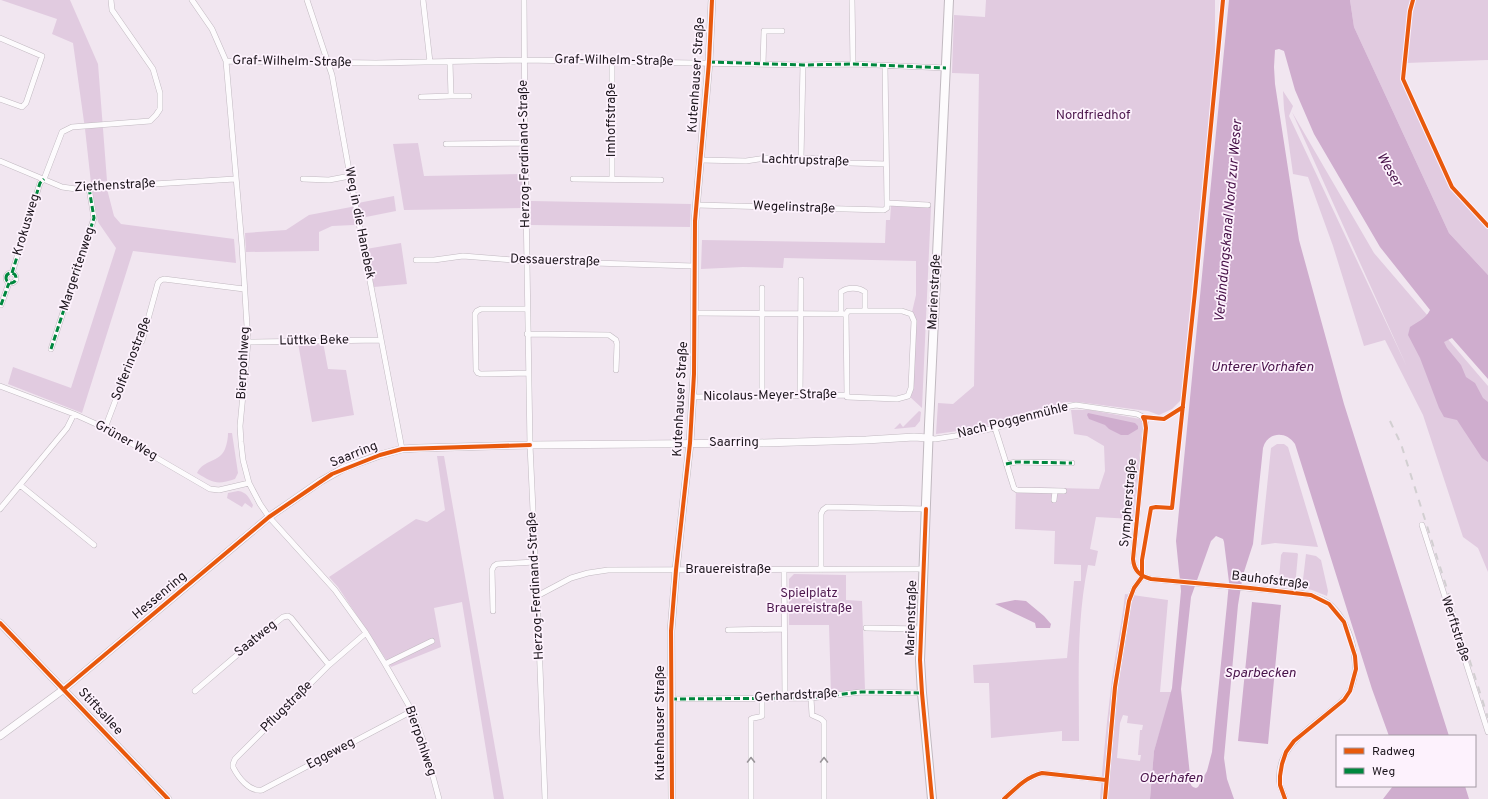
<svg xmlns="http://www.w3.org/2000/svg" width="1488" height="799" font-family="Overpass,sans-serif">
<style>
.green{fill:#e1cbe0;fill-rule:evenodd}
.water{fill:#cfadce;fill-rule:evenodd}
.lines{fill:none;stroke-linecap:round;stroke-linejoin:round}
.street-casing{stroke:#c1b9c0;stroke-width:6}
.secondary-casing{stroke:#c1b9c0;stroke-width:8}
.primary-casing{stroke:#c1b9c0;stroke-width:10}
.street{stroke:#fdfbfd;stroke-width:5}
.secondary{stroke:#fdfbfd;stroke-width:7}
.primary{stroke:#fdfbfd;stroke-width:8}
.rail{stroke:#d2cfd1;stroke-width:2;stroke-dasharray:7 7;stroke-linecap:butt}
.quiet{stroke:#00873e;stroke-width:3;stroke-dasharray:6 3;stroke-linecap:butt}
.cycleway-casing{stroke:#fdf2fd;stroke-width:6}
.cycleway{stroke:#e8590c;stroke-width:4}
.oneway{stroke:#989498}
.labels{text-anchor:middle;dominant-baseline:central;stroke-width:3.5;stroke-linejoin:round;paint-order:stroke}
.street-label{font-size:13px;fill:#1c151c;stroke:#fdf2fd}
.park-label{font-size:13px;fill:#4c174d;stroke:#fdf2fd}
.water-label{font-size:14px;font-style:italic;fill:#481249;stroke:#fdf2fd}
</style>
<rect width="100%" height="100%" fill="#f1e6f0"/>
<path class="green" d="M1,0H70L98,64L107,181L91,183L85,129L73,43L52,34L57,19Z
M986,0H1215V58L1181,400L1172,409L1159,415L1148,411L1078,402H1067L979,428L936,434L938,403L953,404L974,386L979,74L952,73L954,15L985,17Z
M1350,0H1411L1408,12L1401,79L1451,189L1488,229V275L1449,233L1354,27Z
M1416,0H1488V60L1406,63L1413,11Z
M1283,91L1293,106L1289,116L1407,367L1292,112L1374,253L1488,386V572L1478,548L1463,537L1423,415L1385,340L1364,346L1333,246L1308,177L1293,174L1284,109Z
M418,143L424,176L522,174L523,208L404,210L393,144Z
M107,189L114,216L121,224L234,239L236,263L133,251L82,413L8,384L13,367L71,388L116,248L98,222L92,191Z
M394,196L396,211L361,218L354,225L332,226L319,232V251L246,252L245,233L286,230L309,215L351,207L358,203Z
M531,201L691,204L690,227L531,225Z
M891,205L931,207L922,408L909,396L916,320L912,312L916,295V261L784,258L783,268L743,267L701,269L702,240L885,243L886,220H890Z
M401,243L407,284L374,287L366,249Z
M323,342L328,369L346,370L354,415L312,422L298,343Z
M1071,410H1090L1140,419L1143,422L1133,519L1096,517L1090,549L1098,551L1095,566L1088,565C1076,623 1079,682 1079,741H1062V731L991,738L989,683H974L973,665L1067,658L1074,581H1081V565L1054,564L1055,531L1015,529L1016,487L1099,489L1105,471L1104,446L1087,436L1074,434Z
M919,411L921,412L920,421L915,427L894,429L900,423L903,427Z
M228,433H232L238,473L235,479C217,485 213,483 197,473C203,460 220,462 225,449C227,444 228,438 228,433Z
M1277,444H1284L1288,447L1318,547L1275,543L1261,545L1271,448Z
M437,456H444L504,799H494L462,602L434,608L441,647L391,667L338,587L329,577L416,519L427,522L445,510Z
M238,491C247,492 249,498 253,505L252,508L245,503L242,507L227,498L228,493Z
M1283,552L1297,553L1298,554L1295,587L1246,583L1247,579L1251,576L1279,579L1281,555Z
M1306,554L1316,556L1321,560L1328,591L1327,596L1312,590L1302,588Z
M794,574L846,575V600L862,601L865,690L831,694L829,625H789V579Z
M1125,594L1168,600L1160,692H1172L1154,751L1150,799H1100C1103,759 1107,719 1112,679C1116,651 1122,623 1125,594ZM1123,715L1128,716L1127,723L1143,725L1142,730H1140L1138,755H1141L1140,761L1117,758L1120,723Z"/>
<path class="water" d="M1229,0H1350L1354,27L1449,233L1488,275V379L1452,338L1444,342L1447,348L1461,365L1466,377L1475,383L1483,398L1488,402V462L1482,458L1457,420L1444,417L1439,408L1420,358L1408,335L1410,327C1417,322 1426,319 1430,310L1380,247L1314,134L1295,90L1284,51L1279,49L1275,50L1274,67L1275,84L1299,240L1344,404L1449,736H1389L1372,689L1295,444C1286,430 1267,432 1263,448L1253,544L1243,575L1238,605L1224,758L1227,779L1234,799H1150L1154,751L1172,688L1181,591L1176,541ZM1216,536L1223,539L1224,542L1229,582L1227,604L1212,752L1207,771L1198,787L1196,788L1193,787L1191,785L1181,689L1191,597L1211,541Z
M1088,413L1135,423L1138,426V429L1128,435H1121L1109,429L1105,425L1089,419L1087,415Z
M1015,600L1026,601L1044,616L1051,624L1050,628H1036L1035,623L995,604Z
M1252,602L1281,605L1268,744L1238,741Z
M1393,786H1465L1469,799H1383Z"/>
<g class="lines">
<defs>
<path id="street" d="M192,0L212,29L226,61L242,246L248,342L240,426L241,442L243,460L249,483L260,504L269,517L335,590L366,633L385,664L412,711L424,743L439,799
M307,0L332,75L350,176L402,449
M423,0L430,62
M524,0L525,143L530,445L539,641L545,799
M852,0L853,64
M0,38L42,56L26,103L22,107L0,99
M226,61L376,63L524,60L803,65L853,64L946,68
M763,64L764,31H782
M885,66L887,203L928,205
M451,96H469
M421,97L451,96L450,62
M446,144L525,143
M801,158L803,65
M700,160L746,161L766,158H801L842,160L850,163L886,164
M0,161L62,187L76,189L89,188L235,179
M303,179L329,180L350,176
M573,179L661,180
M612,179V61
M696,205L884,210L887,208V203
M416,260H434L463,256L526,261L694,266
M6 278a5 5 0 1 1 10 0a5 5 0 1 1-10 0Z
M12,273L40,183L44,179L62,132L72,127L150,121L156,115L160,109V93L153,69L112,10L111,0
M1,305L9,283
M527,309H481L477,311L475,314L476,370L478,373L481,374L528,373
M694,313L846,314
M841,314V292C847,287 859,287 865,292V311
M846,314L848,311H902L911,314L914,321L911,388L908,396L897,399L847,397V395
M846,314L847,395
M527,334L609,335L616,340L617,344L616,370
M248,342L381,340
M51,349L94,218L89,188
M0,386L74,414L105,428L210,489L219,490L249,483
M762,396V288
M800,396L801,280
M693,397L847,395
M105,428L135,349L142,341L158,283L161,280L164,279L244,289
M995,428L1014,488L1017,490L1064,491
M928,438L935,439L955,436L995,428L1060,408L1076,405L1137,414L1143,417L1146,424L1133,559C1134,571 1140,576 1151,579L1300,593C1310,595 1320,597 1328,603C1351,620 1363,667 1349,692C1344,701 1336,706 1328,713C1305,731 1274,751 1280,785C1281,789 1284,794 1285,799
M1006,464L1016,462L1072,463
M20,485L94,545
M1054,500L1055,491
M0,509L67,428L74,414
M1422,525L1488,732
M784,570L785,698
M821,570V514L823,510L827,507L926,509
M537,596L571,578L588,573L608,570L924,569
M493,611L492,570L494,566L497,564L535,562
M866,628L922,629
M728,630L784,629
M366,633L329,665L235,759L233,764V767C238,777 249,792 262,790L412,711
M385,664L432,641
M195,691L258,637L283,617L288,616L291,618L329,665
M811,698L812,715L821,719L824,722V799
M671,699L811,698L861,692L922,693
M751,799V719C754,717 758,718 762,716V698
M1004,799C1016,788 1026,777 1042,773L1106,780
M1105,799L1115,687L1129,601L1134,588L1142,577"/>
<path id="secondary" d="M0,623L168,799
M0,736L64,689L269,517L321,481L344,468L380,455L402,449L419,448L530,445L759,443L866,440L914,437L928,438
M672,799L671,631L676,570L690,443L694,374L695,221L709,62L712,0"/>
<path id="primary" d="M932,799L922,693L920,660L929,425L949,0"/>
</defs>
<use href="#street" class="street-casing"/>
<use href="#secondary" class="secondary-casing"/>
<use href="#primary" class="primary-casing"/>
<use href="#street" class="street"/>
<use href="#secondary" class="secondary"/>
<use href="#primary" class="primary"/>
<path class="rail" d="M1390,421L1401,444L1488,718"/>
<path class="quiet" d="M709,62L803,65L853,64L946,68
M6 278a5 5 0 1 1 10 0a5 5 0 1 1-10 0Z
M12,273L40,183L44,179
M1,305L9,283
M51,349L94,218L89,188
M1006,464L1016,462L1072,463
M671,699L811,698L861,692L922,693"/>
<defs>
<path id="cycleway" d="M1413,0L1410,11L1403,79L1452,187L1488,226
M1183,407L1164,419L1143,417L1145,421L1146,428L1133,559C1134,571 1140,576 1151,579L1250,588L1311,595L1329,604L1344,622L1355,656L1356,669L1350,691L1344,700L1294,741L1286,752L1282,764L1280,776V785L1285,799
M926,509L920,660L922,693L932,799
M1142,577V560L1151,508L1156,507L1172,508L1195,292L1223,0
M0,623L168,799
M64,689L269,517L332,474L380,455L402,449L530,445
M672,799L671,631L676,570L690,443L694,374L695,221L709,62L712,0
M1004,799C1016,788 1026,777 1042,773L1106,780
M1105,799L1115,687L1129,601L1134,588L1142,577"/>
</defs>
<use href="#cycleway" class="cycleway-casing"/>
<use href="#cycleway" class="cycleway"/>
</g>
<defs><path id="oneway-chevron" d="M-2-3.5L2.5 0L-2 3.5" fill="none" stroke-width="1.6" stroke-linecap="round" stroke-linejoin="round"/></defs>
<g class="oneway">
<use href="#oneway-chevron" transform="translate(751 760) rotate(-90)"/>
<use href="#oneway-chevron" transform="translate(824 760) rotate(-90)"/>
</g>
<g class="labels">
<g class="street-label">
<text transform="translate(614 61) rotate(1)">Graf-Wilhelm-Straße</text>
<text transform="translate(292 62) rotate(1)">Graf-Wilhelm-Straße</text>
<text transform="translate(697 75) rotate(-86)">Kutenhauser Straße</text>
<text transform="translate(612 120) rotate(-90)">Imhoffstraße</text>
<text transform="translate(525 154) rotate(-91)">Herzog-Ferdinand-Straße</text>
<text transform="translate(805 161) rotate(2)">Lachtrupstraße</text>
<text transform="translate(115 186) rotate(-3)">Ziethenstraße</text>
<text transform="translate(794 208) rotate(2)">Wegelinstraße</text>
<text transform="translate(359 223) rotate(79)">Weg in die Hanebek</text>
<text transform="translate(27 225) rotate(-73)">Krokusweg</text>
<text transform="translate(555 261) rotate(2)">Dessauerstraße</text>
<text transform="translate(78 269) rotate(-72)">Margeritenweg</text>
<text transform="translate(935 292) rotate(-87)">Marienstraße</text>
<text transform="translate(314 341) rotate(-1)">Lüttke Beke</text>
<text transform="translate(132 359) rotate(-69)">Solferinostraße</text>
<text transform="translate(244 363) rotate(-87)">Bierpohlweg</text>
<text transform="translate(770 396) rotate(-1)">Nicolaus-Meyer-Straße</text>
<text transform="translate(681 399) rotate(-87)">Kutenhauser Straße</text>
<text transform="translate(1013 421) rotate(-14)">Nach Poggenmühle</text>
<text transform="translate(126 441) rotate(29)">Grüner Weg</text>
<text x="734" y="443">Saarring</text>
<text transform="translate(354 455) rotate(-22)">Saarring</text>
<text transform="translate(1129 503) rotate(-85)">Sympherstraße</text>
<text x="728" y="570">Brauereistraße</text>
<text transform="translate(1270 581) rotate(7)">Bauhofstraße</text>
<text transform="translate(536 586) rotate(-93)">Herzog-Ferdinand-Straße</text>
<text transform="translate(160 596) rotate(-40)">Hessenring</text>
<text transform="translate(912 618) rotate(-88)">Marienstraße</text>
<text transform="translate(1455 629) rotate(72)">Werftstraße</text>
<text transform="translate(256 639) rotate(-39)">Saatweg</text>
<text transform="translate(796 696) rotate(-3)">Gerhardstraße</text>
<text transform="translate(287 707) rotate(-45)">Pflugstraße</text>
<text transform="translate(100 712) rotate(47)">Stiftsallee</text>
<text transform="translate(661 723) rotate(-90)">Kutenhauser Straße</text>
<text transform="translate(420 741) rotate(71)">Bierpohlweg</text>
<text transform="translate(331 754) rotate(-28)">Eggeweg</text>
</g>
<g class="park-label">
<text x="1093" y="116">Nordfriedhof</text>
<text x="809" y="594">Spielplatz<tspan x="809" dy="15">Brauereistraße</tspan></text>
</g>
<g class="water-label">
<text transform="translate(1389 170) rotate(60)">Weser</text>
<text transform="translate(1229 221) rotate(-85)">Verbindungskanal Nord zur Weser</text>
<text x="1262" y="367">Unterer Vorhafen</text>
<text x="1260" y="673">Sparbecken</text>
<text x="1171" y="778">Oberhafen</text>
</g>
</g>
<rect x="1336" y="735" width="140" height="52" fill="#fdf2fd" stroke="#a39aa3"/>
<rect x="1344" y="748" width="20" height="6" fill="#e8590c" stroke="#a39aa3"/>
<text x="1372" y="755" font-size="12" fill="#1c151c">Radweg</text>
<rect x="1344" y="768" width="20" height="6" fill="#00873e" stroke="#a39aa3"/>
<text x="1372" y="775" font-size="12" fill="#1c151c">Weg</text>
</svg>
